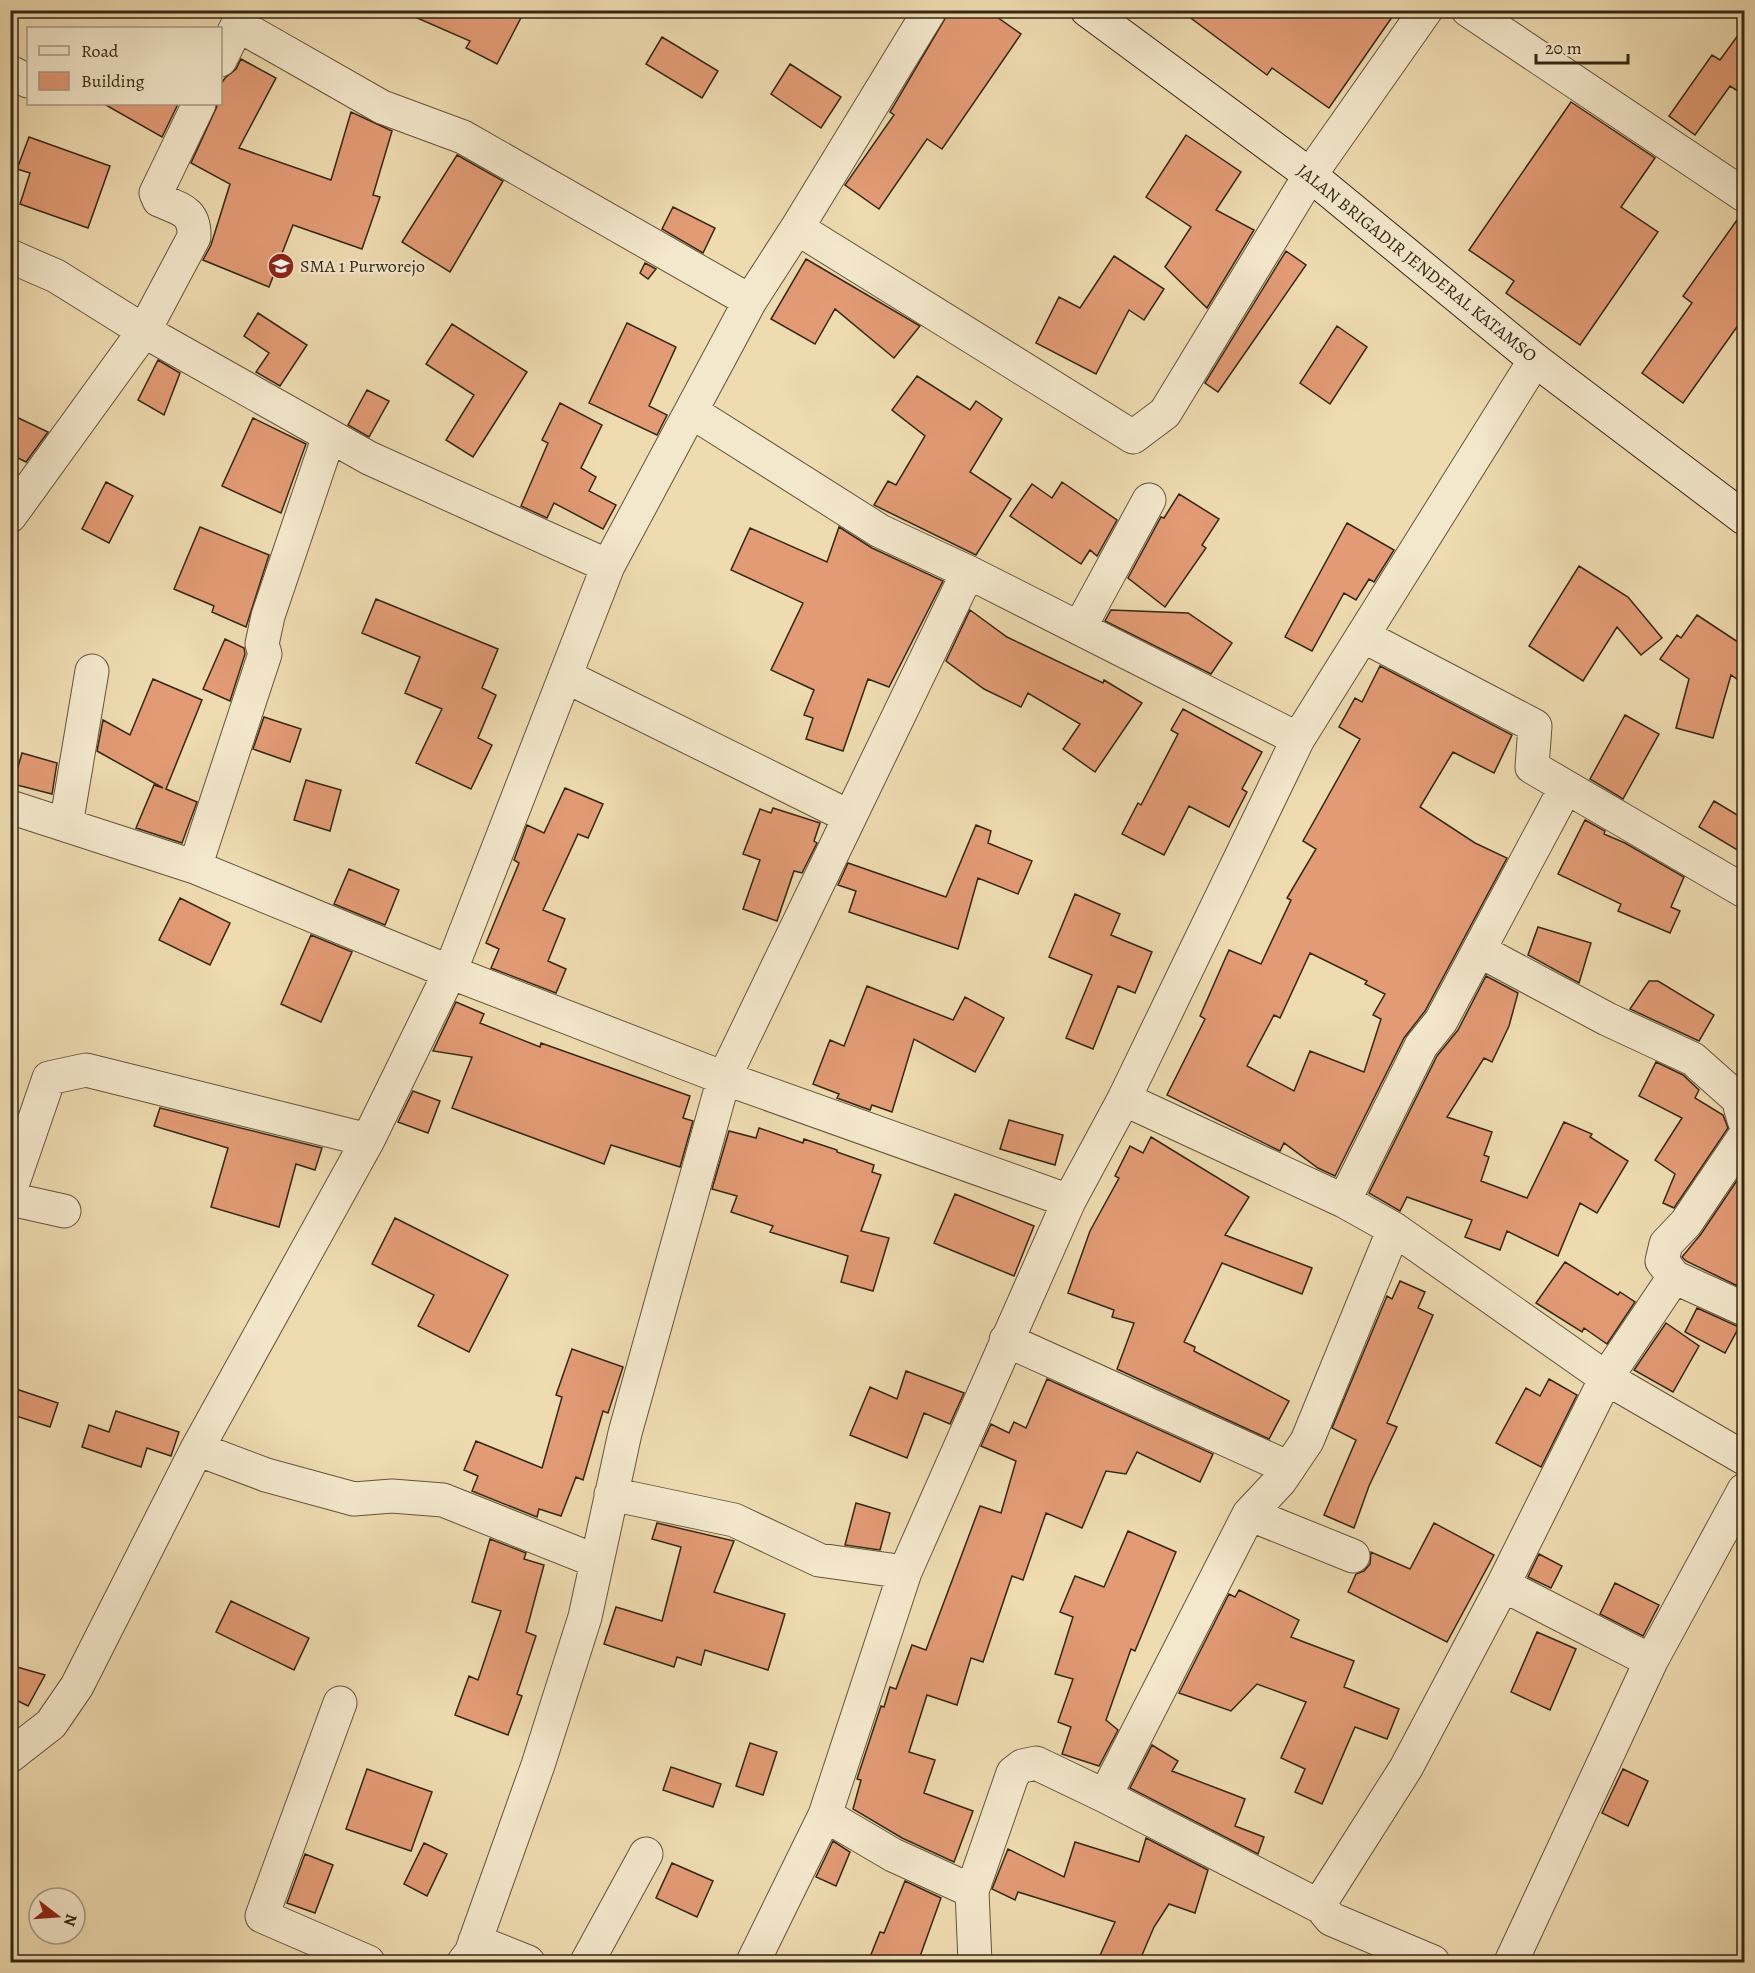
<svg xmlns="http://www.w3.org/2000/svg" width="1755" height="1973" font-family="Alegreya,serif">
<style>
.building{fill:#e29b75;stroke:#352714;stroke-width:1.5;fill-rule:evenodd}
.lines{fill:none;stroke-linecap:round;stroke-linejoin:round}
.minor-casing{stroke:#63543b;stroke-width:35}
.secondary-casing{stroke:#352714;stroke-width:35}
.minor{stroke:#f4e8cc;stroke-width:33}
.secondary{stroke:#f4e8cc;stroke-width:33}
.labels{text-anchor:middle;dominant-baseline:central;stroke-width:4.5;stroke-linejoin:round;paint-order:stroke}
.street-label{font-size:18px;fill:#352714;stroke:#f4e8cc}
.poi-label{font-size:18px;fill:#352714;stroke:#f4e8cc;text-anchor:start}
</style>
<rect width="100%" height="100%" fill="#eedbb0"/>
<filter id="stains"><feTurbulence type="fractalNoise" baseFrequency=".00333" numOctaves="4"/><feColorMatrix values="0 0 0 0 .2 0 0 0 0 .09 0 0 0 0 .02 0 0 0 .5 -.17"/></filter>
<radialGradient id="worn" r=".72"><stop offset=".6" stop-color="#630" stop-opacity="0"/><stop offset="1" stop-color="#630" stop-opacity=".3"/></radialGradient>
<path class="building" d="M399,10H525L497,64L466,48L470,41Z
M950,10H987L1021,34L942,149L927,139L879,209L845,185L894,115L890,112Z
M1180,10L1330,11L1397,10L1329,108L1272,68L1267,75Z
M1744,27V95L1730,86L1695,135L1669,116L1712,55L1720,60Z
M662,37L718,71L702,98L646,64Z
M241,59L276,78L239,148L331,180L351,112L392,131L373,195L380,197L362,249L293,225L269,287L203,260L211,245L230,184L191,163L218,104H220V85L225,78L236,69Z
M790,64L841,97L821,128L771,94Z
M1571,102L1655,158L1621,207L1658,232L1580,345L1506,293L1514,281L1469,250Z
M104,104H178L162,137Z
M1186,135L1241,172L1216,210L1254,230L1207,308L1165,267L1191,227L1146,197Z
M29,137L110,166L88,228L20,204L30,173L17,169Z
M457,155L503,181L450,272L402,242Z
M673,207L715,228L703,253L662,229Z
M1742,213H1744V317L1683,403L1642,373L1692,303L1683,296Z
M1286,251L1306,265L1218,392L1205,383Z
M1114,256L1164,289L1144,320L1129,310L1096,374L1036,343L1059,297L1080,308Z
M806,259L920,326L894,358L835,309L815,344L771,319Z
M645,263L656,269L648,279L640,273Z
M258,313L307,345L280,386L256,372L269,353L244,336Z
M627,323L676,347L649,406L667,415L657,435L589,403Z
M452,324L527,372L473,457L446,440L474,395L426,364Z
M1337,326L1367,347L1330,404L1300,383Z
M158,360L180,373L164,415L138,400Z
M917,376L970,410L976,401L1002,419L970,472L1011,499L976,555L874,505L888,481L896,485L925,436L892,410Z
M367,390L389,401L369,437L348,425Z
M560,403L602,425L581,468L596,477L589,491L616,505L603,529L554,503L547,518L521,506L548,443L542,440Z
M10,414L48,432L26,462L10,454Z
M253,418L306,444L281,513L222,486Z
M106,482L133,496L109,543L82,529Z
M1062,482L1117,520L1097,556L1090,550L1081,564L1010,516L1032,484L1052,498Z
M1179,494L1219,519L1202,545L1206,548L1165,607L1128,578L1161,517L1164,518Z
M1347,523L1394,550L1374,582L1369,579L1356,600L1344,593L1312,651L1285,637Z
M200,527L269,555L246,627L212,612L214,606L174,589Z
M839,527L872,548L943,581L889,687L868,679L843,751L806,739L813,718L804,715L814,690L771,670L803,603L731,570L750,528L827,562Z
M1579,566L1628,597L1662,638L1641,655L1617,627L1583,681L1529,646Z
M376,599L498,649L482,688L496,695L478,738L492,745L471,789L416,763L442,709L405,693L420,657L362,633Z
M970,610L1007,637L1103,683L1104,680L1142,703L1095,772L1063,749L1080,724L1028,693L1021,707L984,689L946,661Z
M1111,610L1188,613L1232,643L1211,674L1105,621Z
M1697,615L1744,646V684L1731,675L1713,738L1676,728L1689,679L1660,659L1677,635L1681,638Z
M225,639L244,648L245,654L230,701L203,689Z
M1380,666L1512,735L1494,773L1453,752L1420,807L1475,843L1507,858L1425,1011L1404,1038L1335,1176L1318,1168L1284,1143L1280,1151L1167,1095L1205,1019L1200,1016L1229,950L1261,964L1291,900L1287,898L1316,849L1303,841L1360,739L1339,727L1355,698L1362,702ZM1310,953L1367,981L1365,984L1385,994L1373,1015L1381,1019L1364,1072L1310,1051L1294,1091L1247,1066L1274,1015L1280,1018Z
M153,679L202,700L166,789L197,802L182,843L136,828L154,785L163,788L97,751L103,720L130,735Z
M1183,709L1262,752L1242,789L1247,792L1229,827L1189,806L1164,855L1122,834L1138,803L1141,805L1178,734L1171,730Z
M1625,715L1659,734L1623,799L1590,779Z
M264,717L301,729L290,762L253,749Z
M22,753L57,763L52,794L13,784Z
M306,780L341,790L330,831L294,820Z
M565,788L603,804L588,838L578,834L543,910L565,919L548,961L566,969L556,993L491,968L499,949L486,943L519,863L514,860L527,825L544,833Z
M1714,801L1744,819V854L1699,827Z
M773,808L820,823L814,841L817,843L802,873L794,871L777,921L743,909L760,860L743,854L760,809L771,813Z
M1585,820L1605,831L1604,834L1625,843L1684,877L1671,907L1680,911L1670,933L1618,911L1621,904L1558,874Z
M976,825L991,831L988,843L1032,861L1018,894L978,878L958,949L849,912L856,891L838,885L848,863L946,897Z
M349,869L399,890L385,925L334,904Z
M1075,894L1120,914L1111,935L1152,952L1135,993L1118,986L1093,1049L1066,1038L1092,975L1049,957Z
M180,898L230,923L210,965L159,940Z
M1538,927L1591,943L1579,983L1528,955Z
M311,935L352,952L321,1022L281,1004Z
M1486,976L1518,993L1509,1026L1492,1062L1484,1058L1447,1117L1492,1132L1484,1155L1489,1157L1481,1181L1527,1198L1564,1122L1592,1134L1590,1137L1628,1161L1597,1213L1580,1203L1558,1256L1507,1231L1500,1250L1465,1237L1472,1220L1407,1197L1400,1211L1369,1193L1437,1056L1458,1030Z
M1649,981H1658L1714,1015L1699,1041L1630,1009Z
M867,986L953,1020L965,997L1004,1018L975,1072L914,1039L892,1112L872,1105L870,1110L837,1098L839,1094L813,1084L830,1040L844,1046Z
M456,1002L484,1014L480,1023L540,1047L541,1043L690,1096L683,1118L693,1121L680,1167L611,1145L604,1164L452,1108L472,1057L433,1051Z
M1656,1062L1683,1075L1699,1090L1695,1098L1723,1115L1728,1128L1674,1208L1663,1203L1675,1174L1655,1160L1682,1118L1639,1096Z
M413,1091L440,1101L428,1133L398,1122Z
M160,1108L322,1148L315,1170L296,1164L279,1227L211,1207L228,1148L154,1126Z
M1009,1120L1063,1135L1055,1165L1000,1149Z
M759,1128L803,1143L804,1139L837,1150V1152L874,1165L872,1172L881,1175L861,1231L889,1238L873,1291L841,1282L848,1256L770,1232L773,1226L731,1212L737,1196L712,1189L729,1131L756,1138Z
M1151,1137L1249,1197L1225,1235L1312,1268L1302,1294L1222,1263L1184,1342L1195,1347L1194,1351L1289,1401L1269,1439L1117,1369L1134,1323L1112,1317L1114,1310L1068,1293L1090,1231L1119,1178L1115,1176L1130,1146L1143,1153Z
M1744,1170V1289L1686,1261L1682,1257L1701,1234Z
M955,1194L1034,1226L1014,1276L934,1243Z
M395,1218L508,1275L469,1352L418,1326L434,1295L372,1264Z
M1565,1262L1618,1295L1620,1292L1635,1302L1607,1344L1584,1328L1582,1332L1536,1303Z
M1400,1281L1425,1292L1418,1308L1433,1315L1387,1423L1397,1427L1369,1486L1354,1528L1324,1515L1356,1440L1332,1428L1387,1296L1392,1299Z
M1697,1308L1739,1327L1725,1353L1685,1332Z
M1666,1323L1699,1346L1673,1392L1634,1370Z
M572,1349L623,1367L608,1413L603,1411L583,1480L576,1477L561,1516L539,1509L537,1517L472,1491L478,1476L464,1470L476,1441L542,1468L562,1397L556,1395Z
M906,1371L964,1393L950,1424L924,1413L907,1458L850,1435L870,1387L897,1399Z
M1047,1379L1213,1454L1200,1482L1137,1452L1126,1474L1106,1471L1082,1528L1046,1513L1023,1580L1012,1576L983,1662L971,1658L957,1705L927,1695L909,1752L935,1760L924,1793L973,1811L954,1862L902,1838L853,1809L861,1780L857,1779L881,1706L884,1707L890,1687L896,1689L912,1645L926,1650L980,1506L1001,1513L1016,1461L981,1446L991,1424L1009,1433L1014,1422L1026,1428Z
M1549,1379L1577,1395L1541,1467L1496,1443L1526,1388L1540,1396Z
M10,1387L58,1403L50,1427L10,1414Z
M116,1411L179,1432L171,1456L147,1448L141,1467L82,1447L89,1425L109,1432Z
M856,1503L890,1513L880,1550L845,1545Z
M657,1523L734,1541L714,1592L785,1614L768,1670L705,1650L701,1665L677,1657L674,1667L604,1644L616,1607L662,1621L681,1547L652,1539Z
M1434,1523L1494,1555L1447,1642L1348,1592L1356,1574L1364,1571L1370,1564L1371,1552L1410,1569Z
M1128,1531L1176,1552L1135,1651L1131,1649L1106,1720L1118,1730L1099,1766L1062,1754L1071,1727L1058,1722L1073,1679L1055,1674L1073,1617L1060,1612L1075,1576L1104,1587Z
M490,1539L526,1553L524,1559L544,1565L526,1632L536,1636L517,1694L522,1696L508,1735L455,1715L469,1676L478,1680L501,1611L472,1602Z
M1539,1554L1562,1566L1551,1588L1528,1577Z
M1615,1583L1659,1605L1643,1636L1600,1614Z
M1239,1590L1299,1620L1291,1637L1354,1661L1344,1687L1399,1709L1387,1739L1355,1727L1322,1804L1295,1792L1305,1769L1281,1758L1306,1702L1257,1684L1231,1711L1179,1693L1229,1594L1235,1597Z
M231,1601L309,1638L294,1670L216,1632Z
M1537,1632L1576,1649L1550,1710L1511,1692Z
M10,1665L45,1675L28,1706L10,1697Z
M750,1743L777,1752L763,1795L736,1786Z
M1152,1745L1178,1761L1172,1771L1245,1799L1235,1826L1264,1837L1258,1854L1130,1788Z
M671,1767L721,1784L713,1807L663,1790Z
M367,1769L432,1792L411,1851L346,1829Z
M1623,1769L1648,1781L1628,1826L1602,1813Z
M1146,1838L1208,1870L1195,1913L1169,1904L1154,1927L1139,1962H1097L1115,1922L1018,1892L1015,1900L992,1889L1008,1849L1064,1877L1075,1842L1139,1862Z
M833,1841L850,1852L836,1886L816,1877Z
M424,1843L447,1854L427,1896L404,1884Z
M305,1854L333,1865L315,1913L287,1903Z
M672,1863L713,1881L697,1917L656,1898Z
M905,1881L941,1898L918,1962H868L880,1932L884,1933Z"/>
<g class="lines">
<defs>
<path id="minor" d="M1468,10L1744,195
M238,25L382,107L463,137L750,301
M220,60L245,10
M10,72L28,81
M797,228L1133,437L1165,413L1310,175L1426,10
M10,256L56,276L144,331L369,458L608,566
M692,412L880,531L968,572L1298,739
M10,516L144,331L194,237C195,210 179,209 159,200L156,193L199,104
M1080,627L1149,500
M1363,636L1535,726L1532,767L1744,891
M565,676L848,816
M10,807L195,867L450,972L724,1078L1069,1201
M66,825L92,671
M195,867L265,654L262,644L268,616L329,436
M1480,951L1607,1019L1693,1059L1738,1099L1744,1120
M1124,1099L1344,1201L1394,1229L1606,1378L1744,1458
M1744,1137L1686,1223L1666,1244L1662,1261L1674,1277L1744,1309
M10,1191L49,1078L86,1070L368,1140
M10,1199L64,1211
M1344,1201L1421,1046L1441,1021L1566,787
M1006,1340L1289,1468
M197,1449L266,1475L354,1499L392,1496L443,1500L596,1561
M611,1494L734,1520L819,1560L905,1572
M1249,1514L1353,1556
M1503,1585L1651,1661
M340,1703L262,1916L368,1962
M10,1756L51,1724L77,1686L197,1449L368,1140L450,972L608,566L750,301L797,228L930,10
M1105,1796L1321,1907
M825,1815L893,1855L972,1891
M475,1941L528,1962
M464,1962L471,1953L538,1765L585,1617L625,1433L724,1078L968,572
M587,1962L646,1854
M753,1962L825,1815L905,1572L1069,1201L1124,1099L1298,739L1535,360
M975,1962L972,1891L1013,1773L1022,1766L1036,1763L1105,1796L1249,1514L1280,1481L1307,1441L1394,1229
M1433,1962L1331,1919L1321,1907L1324,1897L1406,1768L1503,1585L1606,1378L1674,1277
M1511,1962L1651,1661L1744,1490"/>
<path id="secondary" d="M1087,10L1310,175L1535,360L1744,518"/>
</defs>
<use href="#minor" class="minor-casing"/>
<use href="#secondary" class="secondary-casing"/>
<use href="#minor" class="minor"/>
<use href="#secondary" class="secondary"/>
</g>
<defs>
<symbol id="school-disc" viewBox="-11 -11 22 22"><circle r="9.5" fill="#8f2418" stroke="#f4e8cc"/><path d="M0-5L7-2L0 1L-7-2ZM-4 1L0 2.5L4 1V4Q0 6-4 4Z" fill="#fff"/></symbol>
</defs>
<g fill-rule="evenodd">
<use href="#school-disc" x="266" y="251" width="30" height="30"/>
</g>
<g class="labels">
<g class="street-label">
<text transform="translate(1417 263) rotate(39)">JALAN BRIGADIR JENDERAL KATAMSO</text>
</g>
<g class="poi-label">
<text x="300" y="266">SMA 1 Purworejo</text>
</g>
</g>
<rect width="1755" height="1973" fill="none" stroke="#eedbb0" stroke-width="36"/>
<rect x="12" y="12" width="1731" height="1949" fill="none" stroke="#352714" stroke-width="3"/>
<rect x="18" y="18" width="1719" height="1937" fill="none" stroke="#352714" stroke-width="1.5"/>
<rect x="27" y="27" width="195" height="78" fill="#f4e8cc" stroke="#a89b82" stroke-width="1.5"/>
<rect x="39" y="46" width="30" height="9" fill="#f4e8cc" stroke="#a89b82" stroke-width="1.5"/>
<text x="81" y="57" font-size="18" fill="#352714">Road</text>
<rect x="39" y="72" width="30" height="18" fill="#e29b75" stroke="#a89b82" stroke-width="1.5"/>
<text x="81" y="87" font-size="18" fill="#352714">Building</text>
<g transform="translate(57 1916) rotate(107)"><circle r="28" fill="#f4e8cc" stroke="#a89b82" stroke-width="1.5"/>
<path d="M0-4.5L10 22L0 15L-10 22Z" fill="#8f2418"/>
<text y="-9" font-size="16" font-weight="bold" text-anchor="middle" fill="#352714">N</text>
</g>
<path d="M1536 54v9h92v-9" fill="none" stroke="#352714" stroke-width="3"/>
<text x="1545" y="54" font-size="18" fill="#352714" stroke="#f4e8cc" stroke-width="4.5" paint-order="stroke">20 m</text>
<rect width="100%" height="100%" filter="url(#stains)"/>
<rect width="100%" height="100%" fill="url(#worn)"/>
</svg>
